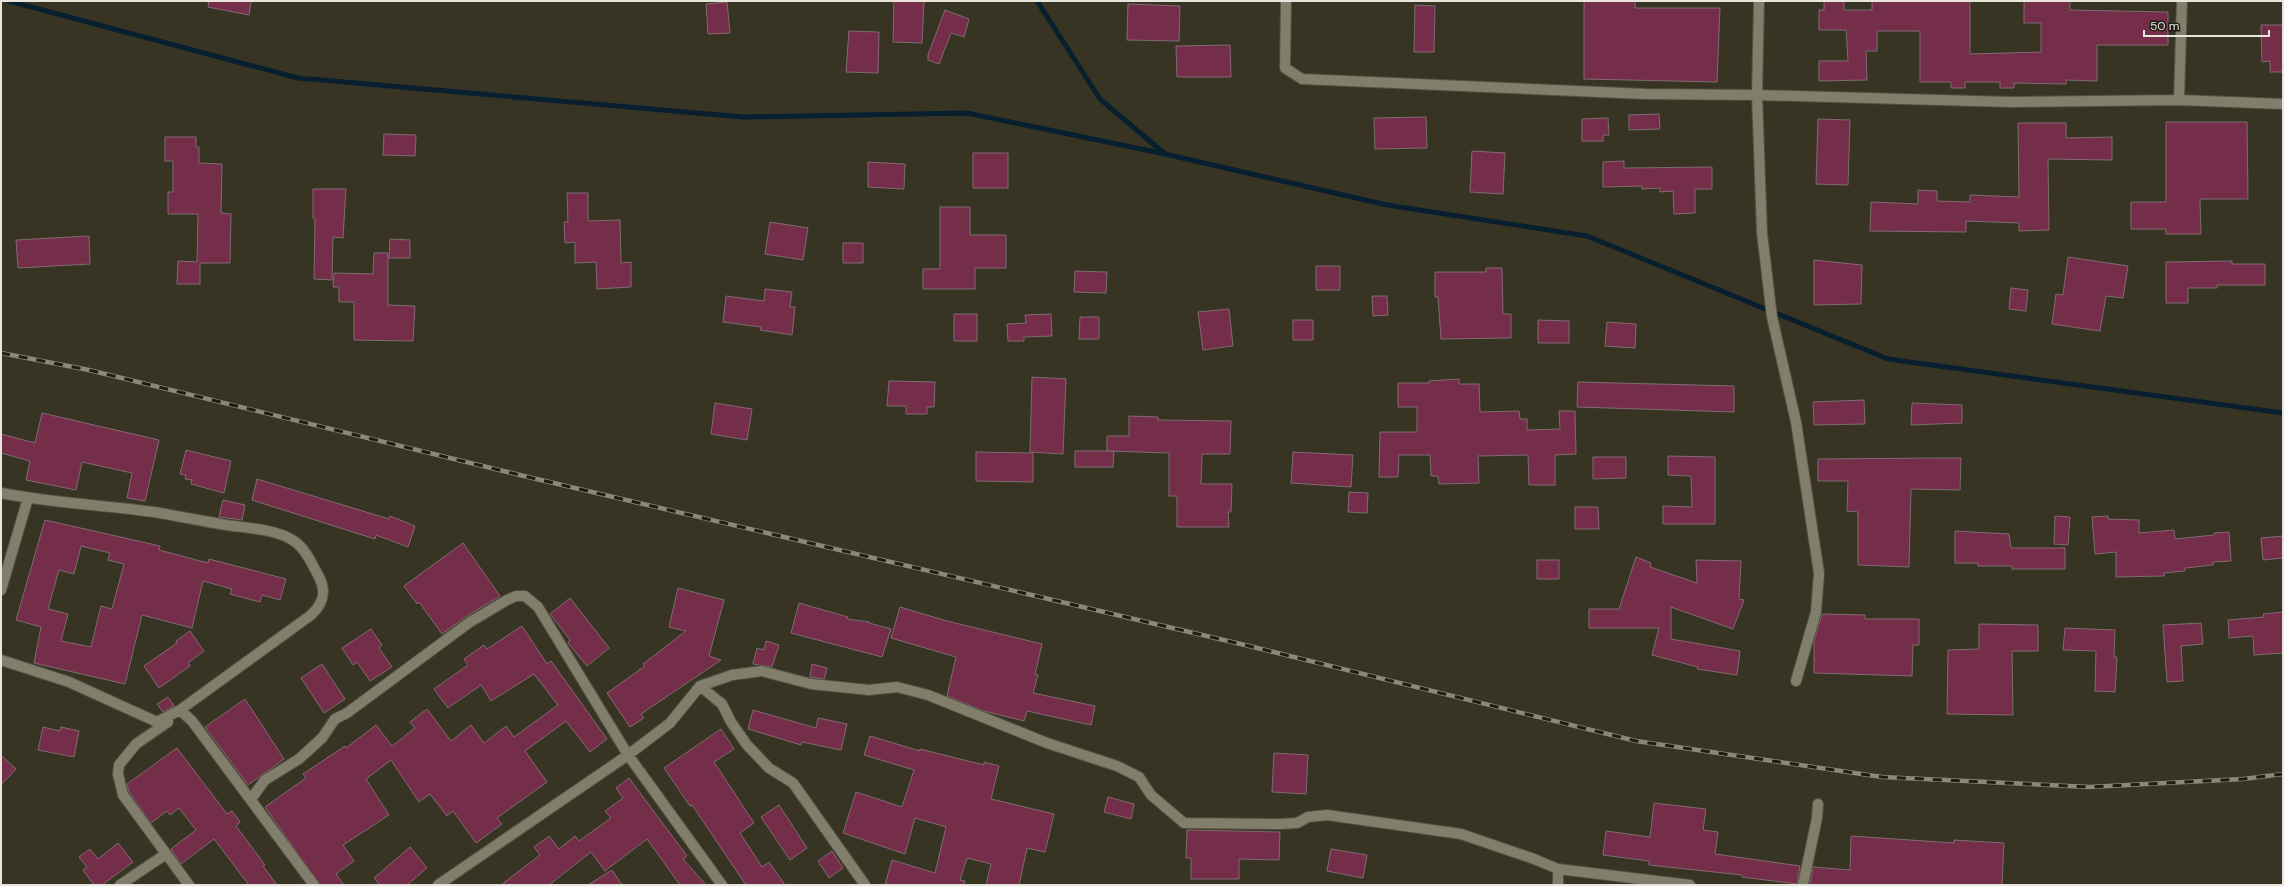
<svg xmlns="http://www.w3.org/2000/svg" width="2284" height="886" font-family="'DM Sans',sans-serif">
<style>
.lines{fill:none;stroke-linecap:round;stroke-linejoin:round}
.stream{stroke:#071f2e;stroke-width:5}
.building{fill:#752e4a;stroke:#806b71;fill-rule:evenodd}
.minor-casing{stroke:#535143;stroke-width:12}
.minor{stroke:#817e6b;stroke-width:10}
.rail-casing{stroke:#8b887a;stroke-width:4.5}
.rail{stroke:#1e1c15;stroke-width:3;stroke-dasharray:9;stroke-linecap:butt}
</style>
<rect width="100%" height="100%" fill="#383424"/>
<g class="lines">
<path class="stream" d="M9,1L298,78L743,117L967,113L1165,154L1387,205L1587,236L1888,359L2283,413
M1037,1L1100,99L1165,154"/>
</g>
<path class="building" d="M209,1H251L249,15L208,7Z
M894,1H924L922,43L893,42Z
M1584,1H1635V8H1720L1717,82L1584,79Z
M1824,1H1844V10H1872V1H1970V54L2041,52V23H2024V1H2070V10L2168,12V45H2097V81L2066,80V84L2014,83V88H2000V82H1965V88H1951V82H1920V31H1877V51H1866L1867,80L1819,81V61H1848L1846,30H1819V10H1824Z
M727,2L730,33L708,34L706,4Z
M1128,4L1180,6L1179,41L1127,40Z
M1415,5L1435,6L1434,52H1414Z
M945,10L969,19L964,37L951,33L939,64L928,60V55Z
M2261,25H2283V72H2270V61L2262,62Z
M849,31L879,32L878,73L846,72Z
M1230,45L1231,77H1177L1176,46Z
M1659,114L1660,129L1629,130V115Z
M1426,117L1427,148L1375,149L1374,118Z
M1608,118L1609,135H1603V141H1582V119Z
M1818,119L1850,120L1848,185L1816,184Z
M2166,122H2247L2248,199H2200L2201,234H2166V229H2131V202H2166Z
M2018,123H2066V138L2112,137V160L2048,159L2049,230L2019,231V223L1966,221V232L1870,231L1871,202L1918,204V190L1937,191V201L1970,202V195L2019,197Z
M384,134L416,135L415,156L383,155Z
M165,137H196V147H199V163L222,164L221,213L231,214L230,263H200V284H177L178,261L197,262L198,214H168V192H173V161H165Z
M1472,151L1505,153L1503,194L1470,192Z
M973,153H1008V188H973Z
M1624,161V168L1712,167V189H1695V213L1674,214L1673,191L1660,192V188L1642,189V186L1603,187V162Z
M868,162L905,164L904,189L868,187Z
M313,189H346L343,238L333,237L332,280L314,279L315,218H313Z
M567,193H588V221L620,220L621,263L631,262V287L597,289L596,262L575,263V242L565,243L564,222H568Z
M940,207H970V235H1006V268H975V289H923V269H940Z
M770,222L808,228L803,260L765,254Z
M89,236L90,264L18,268L16,240Z
M390,239L410,240V258H389Z
M843,243H863V263H843Z
M374,253H388V305L415,306L413,341L354,340V302H339V287H333L334,273L373,274Z
M2068,257L2128,266L2123,298L2106,296L2100,331L2052,324L2056,294L2063,295Z
M1814,260L1862,265L1861,304L1814,305Z
M2232,261V264H2265V285H2217V288H2188V303H2166V262Z
M1316,266H1340V290H1316Z
M1486,268H1502L1503,314H1511V338L1441,339L1438,297H1435V272H1486Z
M1075,271L1107,272L1106,293L1074,292Z
M2011,288L2028,290L2026,311L2009,309Z
M765,289L792,292L790,307H795L792,335L760,330L761,327L723,322L726,296L764,301Z
M1372,296H1387L1388,315L1373,316Z
M1229,309L1233,346L1203,350L1198,312Z
M954,314H977V341H954Z
M1051,314L1052,336L1024,337V341H1008L1007,324L1026,323L1025,315Z
M1080,317H1099V339H1079Z
M1293,320H1313V340H1293Z
M1538,320L1569,321V343H1538Z
M1607,322L1636,324L1635,348L1605,346Z
M1032,377L1066,379L1063,454L1030,452Z
M1459,379V384H1479L1480,412L1519,411L1520,419H1527V430L1560,429L1559,411H1575L1576,454L1555,455V485H1529L1528,455L1478,456L1479,483L1439,484L1438,476H1431L1430,455H1399L1398,477H1379L1380,432H1417V407H1398V383H1429V381Z
M889,381L935,382L934,407H927V414H906V406H887Z
M1578,382L1734,386V412L1577,407Z
M1864,400L1865,424L1814,425L1813,402Z
M715,403L752,409L747,440L711,434Z
M1912,403L1962,405V423L1911,425Z
M42,413L159,440L145,501L127,498L132,473L82,462L76,490L26,480L30,461L1,453V434L35,443Z
M1129,416L1158,417V420L1231,421L1230,454H1202L1201,484H1232L1231,512H1228L1229,527H1177V496H1169V453L1107,451V436H1129Z
M186,450L231,461L224,493L191,484L192,480L185,479L186,475L180,474Z
M1075,451H1114L1113,467H1075Z
M976,452L1033,453V482L976,481Z
M1293,452L1353,455L1351,487L1291,483Z
M1668,456L1715,457V524H1663V506L1692,507L1691,476L1668,475Z
M1593,457H1626V478L1593,479Z
M1934,458H1961L1960,490L1911,489L1909,567L1858,565V512L1847,511L1848,481H1818V459Z
M257,479L389,519L390,516L415,526L408,547L376,535L375,539L252,500Z
M1349,492L1368,493L1367,513L1348,512Z
M223,500L245,505L242,520L219,517Z
M1575,507H1598L1599,529H1575Z
M2055,516L2070,517L2068,545L2054,544Z
M2108,516V519L2139,520V533L2174,530L2175,539L2214,535V533L2229,532L2231,561L2213,562V565L2185,568V571L2164,573V576L2116,577V552L2095,554L2092,517Z
M45,520L160,546L159,550L208,563L209,559L286,579L280,600L262,595L260,602L230,594L232,589L203,581L192,628L142,615L125,684L34,663L41,627L16,620ZM81,546L110,553L108,560L124,564L112,609L101,606L91,647L61,641L68,614L48,609L59,570L74,574Z
M1955,531L2009,534L2011,548H2065V569H2012V566H1978V563H1955Z
M2283,536V558L2263,560L2261,538Z
M463,543L500,596L467,616L442,634L419,602L417,604L404,586Z
M1636,557L1651,563L1650,567L1697,583L1696,560L1741,561L1739,599L1744,600L1733,629L1671,607V639L1740,651L1737,675L1697,669L1698,667L1652,655L1659,628H1589V609H1619Z
M1537,560H1559V579H1537Z
M678,588L724,600L709,656L721,660L641,714L644,718L630,727L607,693L645,666L643,664L686,631L669,627Z
M570,598L609,648L587,666L568,643L570,640L550,614Z
M799,603L848,617L847,619L869,622V623L891,629L882,657L791,633Z
M900,607L947,621L1042,644L1035,674L1038,675L1033,693L1095,706L1091,725L1027,711L1024,721L984,711L947,696L956,657L891,638Z
M2283,612V653L2254,655L2253,636L2229,638L2228,620L2264,617L2263,614Z
M1822,614L1865,615V619H1919V645H1913L1912,676L1814,673V641Z
M2201,623L2203,644L2181,646L2183,681L2167,682L2163,625Z
M1979,624L2038,625V651H2012L2013,715L1947,714L1948,650L1979,649Z
M522,626L547,664L551,661L607,739L590,752L566,721L525,751L547,782L497,818L502,824L476,843L453,811L447,816L430,794L419,802L391,760L366,779L389,815L343,845L354,861L336,874L344,885H320L265,807L306,778L303,774L345,746L346,748L376,725L392,746L415,728L410,722L427,709L451,741L471,725L484,743L506,726L514,737L558,705L534,674L491,701L481,685L448,708L434,689L468,665L464,659L484,645L487,649Z
M2065,628L2115,630L2114,657H2117L2115,692L2095,691L2096,651L2063,650Z
M371,629L382,645L379,648L392,667L370,681L357,662L353,665L342,648Z
M190,631L204,651L188,663L190,666L159,688L144,666L177,643L176,641Z
M766,641L779,645L772,667L753,664L757,648L764,650Z
M322,664L345,699L324,713L301,678Z
M812,664L827,668L824,679L810,677Z
M168,697L174,706L163,712L157,704Z
M245,699L284,759L248,785L205,727Z
M753,710L816,728L818,718L847,724L841,750L802,742L801,745L748,729Z
M43,727L60,731L61,727L79,731L74,757L38,750Z
M721,729L734,749L714,762L754,823L740,833L762,867L769,862L785,885H746L692,805L690,806L664,768Z
M870,736L920,751V749L984,765V762L999,766L991,799L1054,814L1045,852L1027,848L1019,885H986L991,864L967,858L960,880L965,881L964,885H885L892,860L935,873L946,827L915,818L905,854L843,833L856,792L902,807L914,770L864,755Z
M177,748L227,814L232,811L240,822L236,826L265,865L263,866L277,885H249L214,839L181,864L171,849L196,830L179,808L170,815L167,811L151,823L129,792L127,784Z
M1274,753L1308,755L1306,794L1272,792Z
M1,755L16,769L1,785Z
M629,778L687,856L683,859L706,885H680L647,839L605,871L591,852L549,885H501L540,855L534,847L549,836L559,849L575,836L579,841L611,818L605,811L623,798L616,788Z
M1108,797L1134,804L1131,819L1104,812Z
M1654,803L1706,809L1703,830L1718,832L1715,854L1800,866L1797,884L1742,877V875L1649,865V861L1603,855L1606,831L1650,837Z
M779,805L807,848L790,860L761,817Z
M1187,830L1280,832L1279,860L1239,859V879H1191V858H1186Z
M1851,836L1954,843V840L2004,843L2002,885H1810L1813,867L1850,870Z
M118,843L133,862L102,885H94L83,870L87,867L79,857L90,849L98,859Z
M410,847L427,868L407,885H380L374,878Z
M1331,849L1367,855L1363,878L1327,871Z
M832,851L843,868L829,878L818,861Z
M612,870L622,885H588Z"/>
<g class="lines">
<defs>
<path id="minor" d="M1286,1L1285,68L1302,79L1646,94L1757,95L1759,1
M2179,100L2182,1
M1,493C52,503 103,505 154,512C178,516 202,521 226,525C247,528 276,529 294,541C305,548 312,564 318,575C327,591 324,603 311,615L180,710
M1,590L28,498
M1,660L69,682L157,722L180,710L192,721L314,885
M1796,681L1816,612L1819,573L1796,422L1772,317L1762,233L1757,95L2011,102L2179,100L2283,104
M700,686L722,704L731,722L747,745L769,768L793,783L865,885
M168,722L136,744L119,765L118,774L123,795L189,885
M251,799L265,780L299,759L322,738L335,719L347,713L470,622L507,600L516,596H525L538,607L628,755L722,885
M120,885L166,854
M438,885L628,755L670,723L700,686L732,675L762,671L811,684L869,690L897,687L928,695L1047,743L1117,766L1139,777L1151,795L1184,823L1281,824L1297,823L1308,817L1327,815L1461,834L1534,859L1558,869L1690,885
M1558,885V869
M1803,885L1817,818L1818,804"/>
</defs>
<use href="#minor" class="minor-casing"/>
<use href="#minor" class="minor"/>
<defs>
<path id="rail" d="M1,353L89,370L528,477L1245,645L1636,741L1882,777L2089,787L2243,779L2283,774"/>
</defs>
<use href="#rail" class="rail-casing"/>
<use href="#rail" class="rail"/>
</g>
<rect width="2284" height="886" fill="none" stroke="#e8e6dc" stroke-width="4"/>
<path d="M2144 30v6h125v-6" fill="none" stroke="#e8e6dc" stroke-width="2"/>
<text x="2150" y="30" font-size="12" fill="#e8e6dc" stroke="#1e1c15" stroke-width="3" paint-order="stroke">50 m</text>
</svg>
